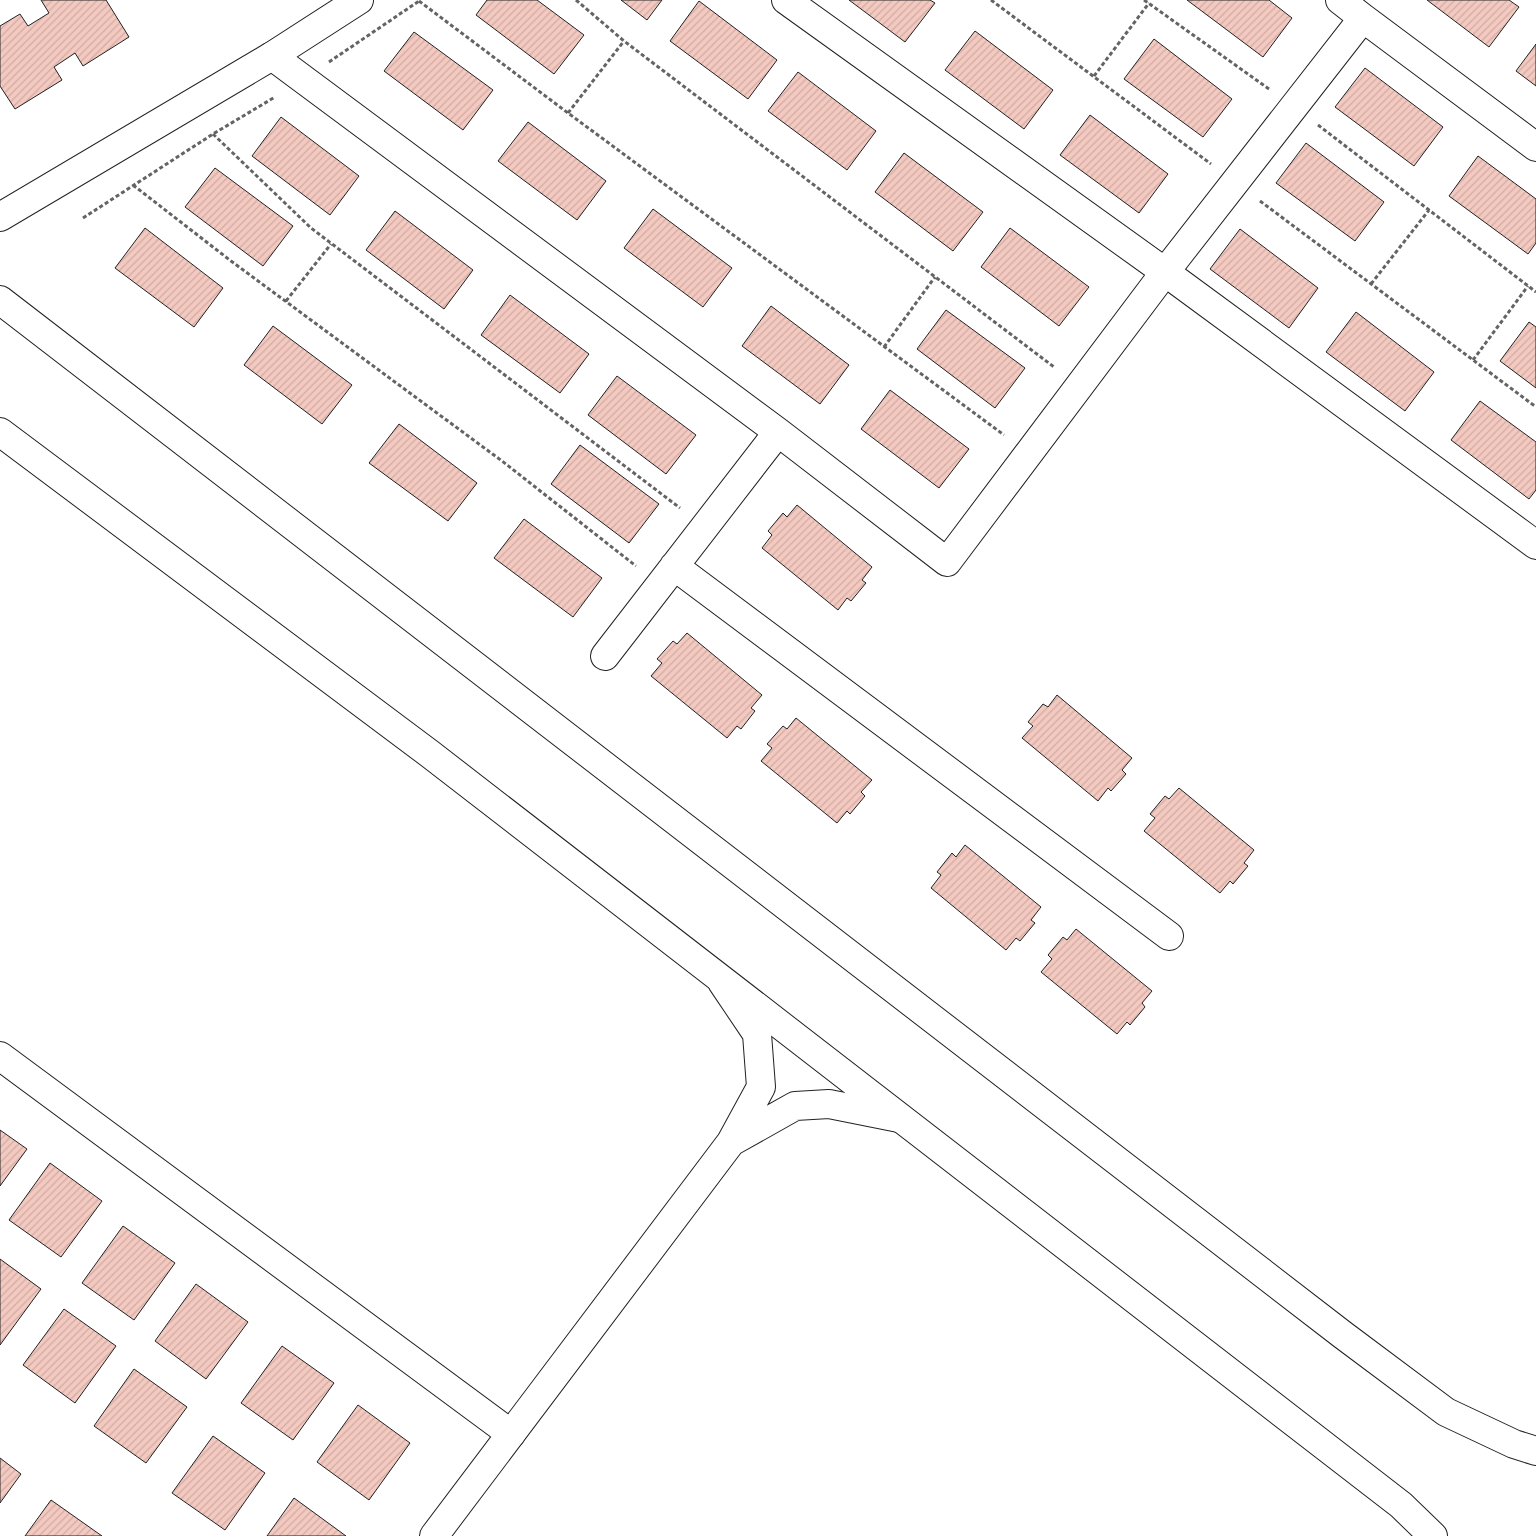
<svg xmlns="http://www.w3.org/2000/svg" width="1536" height="1536" font-family="Roboto,sans-serif">
<style>
.building{fill:url(#building-hatch);stroke:#222}
.lines{fill:none;stroke-linecap:round;stroke-linejoin:round}
.minor-casing{stroke:#222;stroke-width:30}
.tertiary-casing{stroke:#222;stroke-width:30}
.secondary-casing{stroke:#222;stroke-width:30}
.path{stroke:#646464;stroke-width:3;stroke-dasharray:4 2.5;stroke-linecap:butt}
.minor{stroke:#fff;stroke-width:28}
.tertiary{stroke:#fff;stroke-width:28}
.secondary{stroke:#fff;stroke-width:28}
</style>
<defs>
<pattern id="building-hatch" width="6" height="6" patternUnits="userSpaceOnUse" patternTransform="scale(1.25)"><rect width="6" height="6" fill="#f3c9c0"/><path d="M-1 1l2-2M0 6l6-6M5 7l2-2" fill="none" stroke="#d0aca5"/></pattern>
</defs>
<rect width="100%" height="100%" fill="#fff"/>
<path class="building" d="M41,0H106L129,37L83,66L75,53L54,67L62,80L15,109L0,86V26L20,14L28,26L49,13Z
M487,0H537L584,35L554,74L476,15Z
M621,0H662L647,20Z
M849,0H930L935,3L905,42Z
M1187,0H1269L1292,18L1263,57Z
M1427,0H1509L1519,7L1489,47Z
M699,1L777,60L748,99L670,41Z
M975,31L1053,90L1024,129L945,70Z
M414,32L493,90L463,130L384,71Z
M1154,39L1232,99L1203,137L1124,79Z
M1536,44V86L1516,71Z
M1365,68L1443,127L1414,166L1335,107Z
M798,72L876,131L847,170L768,111Z
M1090,115L1168,174L1139,213L1060,155Z
M281,117L359,176L330,215L252,156Z
M528,122L606,181L577,220L498,161Z
M1306,143L1384,202L1355,241L1276,183Z
M904,153L983,212L953,251L875,192Z
M1478,156L1536,199V243L1528,254L1449,196Z
M215,168L293,226L263,266L185,207Z
M653,209L732,268L703,307L624,248Z
M395,211L473,270L444,309L366,250Z
M145,228L223,288L194,327L115,268Z
M1010,228L1089,287L1059,326L981,267Z
M1240,229L1318,288L1289,328L1210,269Z
M510,295L589,354L560,393L481,335Z
M771,306L849,365L820,404L742,346Z
M946,310L1025,368L995,408L917,349Z
M1356,312L1434,372L1405,411L1326,352Z
M1529,322L1536,327V388L1500,361Z
M273,326L352,385L322,424L244,365Z
M617,376L696,435L666,474L588,415Z
M890,390L969,449L939,488L861,429Z
M1480,401L1536,442V490L1529,499L1451,440Z
M399,424L477,483L448,521L369,463Z
M580,445L659,504L629,543L551,484Z
M797,505L872,567L862,580L866,583L851,601L847,598L838,610L762,548L772,535L768,531L783,513L787,517Z
M524,519L602,578L573,617L494,558Z
M687,633L762,695L751,708L755,711L741,729L737,726L727,738L651,676L662,663L657,659L673,641L677,644Z
M1057,695L1132,758L1122,770L1126,774L1111,791L1108,788L1098,801L1022,738L1033,726L1028,722L1043,704L1048,707Z
M796,718L872,780L861,792L865,796L850,814L847,811L837,823L761,761L772,748L767,744L783,726L787,729Z
M1179,788L1254,850L1244,863L1248,866L1233,884L1230,881L1220,893L1144,831L1155,818L1150,814L1165,796L1169,799Z
M965,845L1041,907L1031,920L1035,923L1020,941L1016,938L1006,950L931,888L941,875L937,872L952,853L956,857Z
M1076,929L1152,991L1142,1003L1145,1007L1130,1025L1127,1022L1117,1034L1041,972L1052,959L1048,955L1063,937L1067,940Z
M0,1130L27,1149L0,1186Z
M50,1163L102,1201L61,1257L9,1220Z
M123,1226L175,1263L134,1320L82,1283Z
M0,1259L41,1289L0,1345Z
M196,1284L248,1322L206,1379L155,1341Z
M64,1309L116,1346L75,1403L23,1365Z
M282,1346L334,1383L293,1440L241,1403Z
M134,1369L187,1407L146,1463L94,1426Z
M358,1405L410,1443L369,1500L317,1462Z
M213,1436L265,1473L225,1530L172,1493Z
M0,1458L21,1474L0,1503Z
M294,1498L346,1536H267Z
M51,1500L102,1536H25Z"/>
<g class="lines">
<defs>
<path id="minor" d="M786,0L1165,272L1536,545
M1363,18L1536,147
M272,56L778,432L947,562L1165,272L1363,18L1340,0
M674,566L1169,936
M605,656L778,432
M0,1056L511,1434"/>
<path id="tertiary" d="M0,217L272,56L359,0
M722,982L757,1034L761,1087L731,1142L795,1106L829,1104L899,1118
M434,1536L731,1142"/>
<path id="secondary" d="M0,300L1343,1335L1446,1412L1514,1444L1536,1451
M0,432L430,754L1401,1505L1433,1536"/>
</defs>
<use href="#minor" class="minor-casing"/>
<use href="#tertiary" class="tertiary-casing"/>
<use href="#secondary" class="secondary-casing"/>
<path class="path" d="M576,0L624,41L1054,367
M991,0L1211,164
M1144,0L1269,89
M419,1L568,113L1004,435
M329,62L419,1
M1094,76L1149,3
M568,113L624,41
M1318,125L1536,292
M213,134L311,228L680,508
M133,185L231,261L502,461L636,566
M1260,201L1536,407
M83,218L213,134L275,97
M1371,284L1429,210
M286,301L331,244
M884,347L935,277
M1473,360L1528,286"/>
<use href="#minor" class="minor"/>
<use href="#tertiary" class="tertiary"/>
<use href="#secondary" class="secondary"/>
</g>
</svg>
